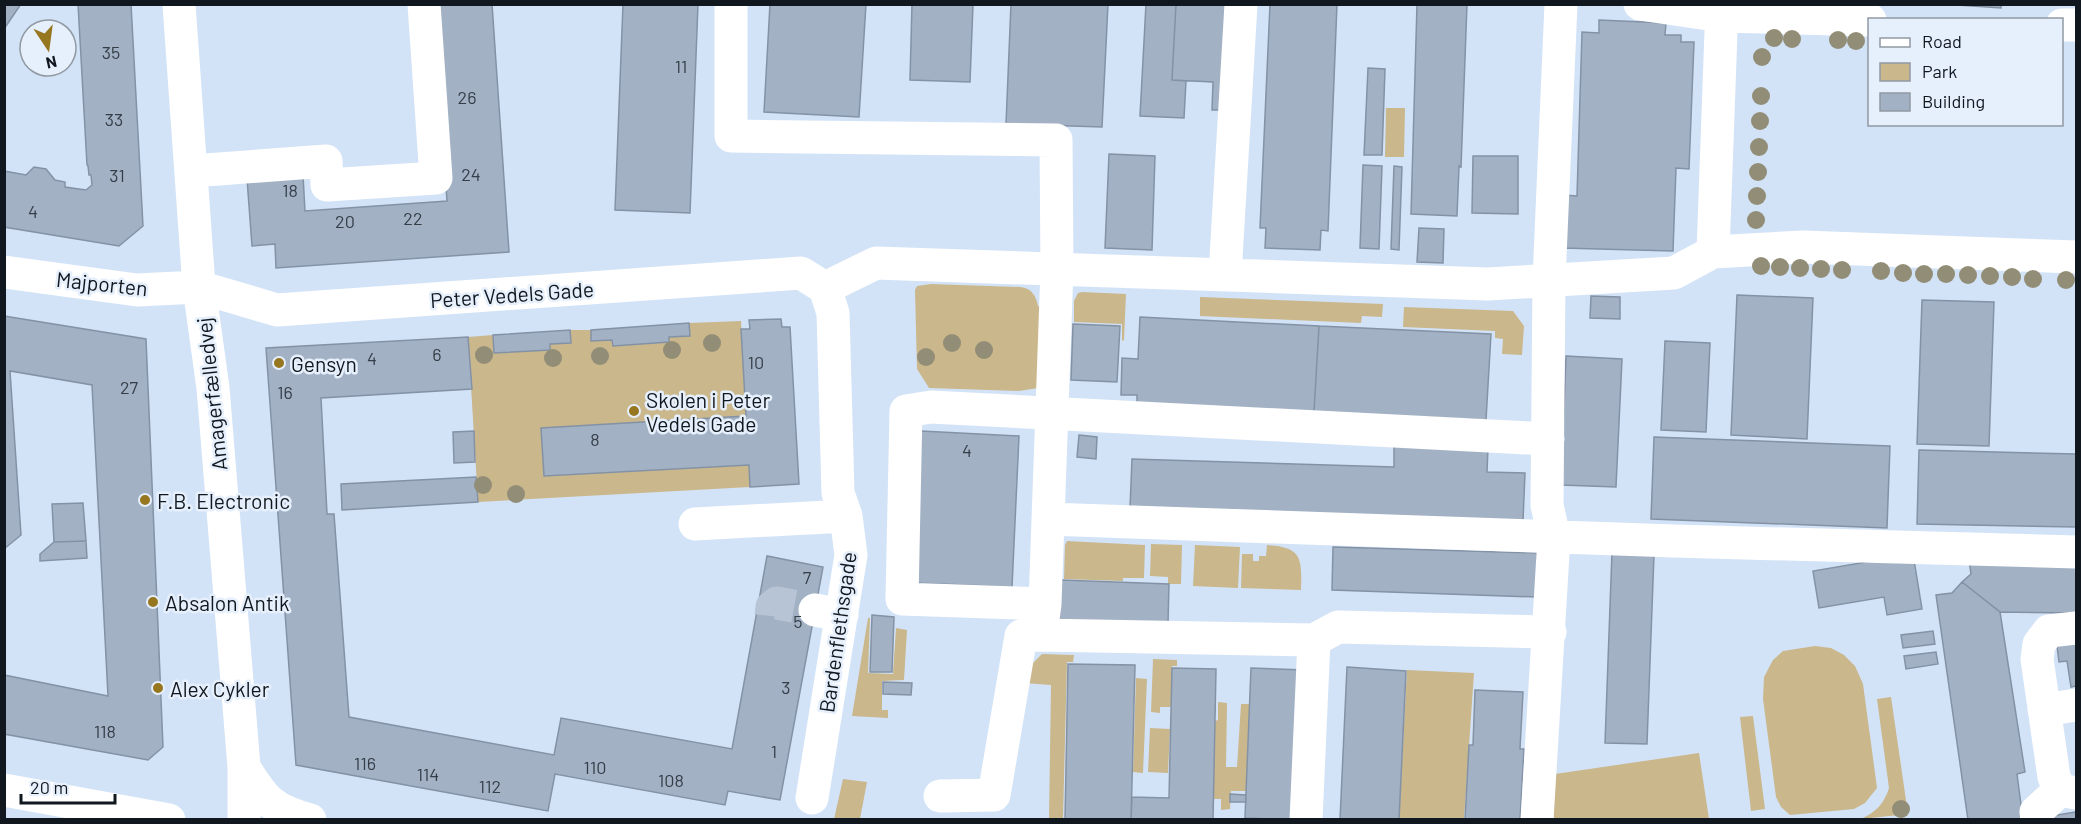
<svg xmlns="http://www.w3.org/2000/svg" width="2081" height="824" font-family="Barlow,sans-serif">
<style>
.green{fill:#cab78c}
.building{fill:#a2b1c4;stroke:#8492a5;stroke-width:1.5}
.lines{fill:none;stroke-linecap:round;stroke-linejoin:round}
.minor-tunnel{stroke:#b6c4d6;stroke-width:33;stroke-dasharray:33 16;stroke-linecap:butt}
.minor{stroke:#fff;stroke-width:33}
.tree{fill:#928d76}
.poi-dot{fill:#96761f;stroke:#e6effc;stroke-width:2}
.labels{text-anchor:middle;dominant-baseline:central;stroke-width:5;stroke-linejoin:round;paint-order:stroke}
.number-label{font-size:18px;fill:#353e48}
.street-label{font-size:21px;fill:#11171e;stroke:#e6effc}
.poi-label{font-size:21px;fill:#11171e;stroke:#e6effc;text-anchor:start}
</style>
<rect width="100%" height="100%" fill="#d3e3f7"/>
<path class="green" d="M1386,108H1405L1404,157H1385Z
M931,284L1020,287C1032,288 1036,296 1038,306L1043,307L1038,388L1019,391L929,388L917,369L915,290L917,286Z
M1082,292L1126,294L1124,340L1122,341V324L1074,322V301L1078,293Z
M1200,297L1383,304L1382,317L1362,316L1361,323L1200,316Z
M1404,307L1513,311L1524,326L1522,355L1502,354L1503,339L1495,338V331L1403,327Z
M741,321L746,416L541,428L544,476L749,465L750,487L478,502L468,337L493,335L494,353L550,350V344L571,343L570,330H591V341L612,340L613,346L669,342V337L690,336L689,323Z
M1067,541L1145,545L1144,578H1123V581L1064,579L1065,545Z
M1151,544L1182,545L1181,584H1168V577L1150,576Z
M1195,545L1240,547L1238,588L1193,586Z
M1267,545C1302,547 1302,558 1301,590L1241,588L1242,554H1253V561H1259V556H1266Z
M868,618H870L868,673L893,674L896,628L907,630L904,680L882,681V710H888V718L852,716Z
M1815,646L1831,648L1844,655L1855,666L1863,684L1877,788L1865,803L1854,809L1790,815L1781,807L1776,797L1763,699L1764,677L1773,660L1783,651Z
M1042,654L1074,655L1073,662H1067L1063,819H1049L1051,685L1024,683L1023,673Z
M1153,659L1177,660V666H1172L1171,707H1160V713L1151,712Z
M1407,670L1474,673L1464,819H1399Z
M1136,678L1147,679L1143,773L1133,772Z
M1891,697L1908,814L1861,819C1876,812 1884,804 1889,788L1877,699Z
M1218,702L1227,703L1226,767H1237L1241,704H1250L1246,791H1231L1230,809L1221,810V799H1213L1215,721L1218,720Z
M1753,716L1765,809L1751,811L1740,717Z
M1150,728L1170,729L1168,773L1148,772Z
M1699,753L1709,819H1554L1548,775Z
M843,779L867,782L860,819H834Z"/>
<path class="building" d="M4,4H21L4,29Z
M78,4H131L143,226L119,246L4,227V171L26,175L34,167L46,169L55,180L65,182V187L86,190L92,185L91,175H89L88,166L87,165Z
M434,4H492L509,252L276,268L275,244L252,246L247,179L303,175L305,211L447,201Z
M623,4H698L690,213L615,210Z
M770,4H866L859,117L764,112Z
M912,4H973L970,82L910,80Z
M1011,4H1108L1102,127L1006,124Z
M1146,4H1176L1172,80L1186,81L1184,118L1140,116Z
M1176,4H1233L1227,110H1212L1213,82L1172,80Z
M1270,4H1337L1328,231L1321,230L1320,250L1265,248L1266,228H1260Z
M1417,4H1467L1461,167L1459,166L1457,216L1411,214Z
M1942,4H2001V8Z
M1599,20L1666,23L1665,35H1681V42H1694L1689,169L1676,168L1673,251L1561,248L1563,195L1577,196L1582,32L1599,33Z
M1368,68L1385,69L1382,155H1364Z
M1109,154L1155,156L1152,250L1105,248Z
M1473,156H1518V214L1472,213Z
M1363,165L1382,166L1379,249L1360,248Z
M1394,166L1402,167L1399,250L1391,249Z
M1419,228L1444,229L1443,263L1417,262Z
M1737,295L1813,298L1807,439L1731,435Z
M1591,296L1620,297V319L1590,318Z
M1922,300L1994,302L1989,446L1917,444Z
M4,316L146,339L163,747L148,760L4,734V675L108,696L92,385L10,371L21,535L4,549Z
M1140,317L1319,326L1314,412L1137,406V395H1121L1122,358L1138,359Z
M781,319L782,327H790L799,484L750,487L749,465L544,476L541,428L746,416L741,329H750L749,320Z
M689,323L690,336L669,337V342L613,346L612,340L591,341V330Z
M1073,324L1120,326L1117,382L1071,380Z
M1319,326L1491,334L1486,420L1314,412Z
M570,330L571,343L550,344V350L494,353L493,335Z
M468,337L472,389L321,398L327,514H334L349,717L554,755L561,718L732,749L767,556L823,567L780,800L728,791L725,805L555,774L548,811L296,765L266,348Z
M1665,341L1710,343L1706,432L1661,430Z
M1566,356L1622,359L1616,487L1561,485Z
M474,431L475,462L454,463L453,432Z
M921,431L1019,436L1012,587L915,583Z
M1079,435L1097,437L1096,459L1077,457Z
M1654,437L1890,446L1887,528L1651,519Z
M1394,444L1488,447L1487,472L1525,473L1523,521L1130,508L1132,459L1394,467Z
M1919,450L2076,454V527L1917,524Z
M476,477L478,502L342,510L341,484Z
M83,503L86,541L54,542L52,504Z
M86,541L87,558L40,561V554L54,542Z
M1333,547L1537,553L1536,597L1332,590Z
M1612,552L1654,554L1647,744L1605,743Z
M1913,554L1922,609L1887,615L1884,597L1819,608L1813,571Z
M1969,560L2076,564V613L2000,612L1962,582L1971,574Z
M1061,580L1169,584L1168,624L1059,620Z
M1962,582L2000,612L2025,772L2017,774L2023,820H1968L1936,595L1952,593Z
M872,615L894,617L892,672H870Z
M1933,631L1935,644L1903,648L1901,635Z
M2076,641V686L2071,687L2067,661L2059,662L2057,646Z
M1936,652L1938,664L1906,669L1904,656Z
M1068,664L1135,665L1131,820H1065Z
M1347,667L1406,671L1399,820H1340Z
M1172,668L1216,669L1213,820H1131L1132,797L1169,798Z
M1251,668L1304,670L1298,820L1245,818Z
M883,682L912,683L911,695L883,694Z
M1475,690L1523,692L1520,749H1524L1520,820H1465L1469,745H1473Z
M1230,794L1246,795V802H1230Z
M2076,812V820H2052L2051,816Z"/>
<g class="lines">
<path class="minor-tunnel" d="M771,616L772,607L777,603L815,610"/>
<path class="minor" d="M179,4L199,287L213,388L244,767V820
M731,4V136L1056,140L1057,269L1045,604L1041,635L1314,640L1338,627L1550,632
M1640,4L1722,16L1870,20
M2062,25H2076
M192,171L326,161L327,185L436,178L424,4
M1713,252L1722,4
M4,272L137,290L199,287L277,310L801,273L825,288
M1225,275L1241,4
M825,288L876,263L1488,284L1674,273L1713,252L1803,247L2076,257
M1048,519L1674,541L2076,552
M695,524L846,516
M1045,604L902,599L906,411L931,407L1548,439
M815,610L842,615
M2076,628L2049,631L2039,644L2037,659L2054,777L2060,790L2076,793
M2044,710L2076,705
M244,767C264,800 272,810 310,820
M4,790L169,820
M940,796L994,795L1021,636L1041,635
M812,798L851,555L846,516L838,493L833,313L825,288
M1306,820L1314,640
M1537,820L1554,537L1547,505L1549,280L1561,4
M2037,820L2036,812L2060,790"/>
</g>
<g class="tree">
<circle cx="1774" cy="38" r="9"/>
<circle cx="1792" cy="39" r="9"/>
<circle cx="1838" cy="40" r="9"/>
<circle cx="1856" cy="41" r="9"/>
<circle cx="1762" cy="57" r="9"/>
<circle cx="1761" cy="96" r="9"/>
<circle cx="1760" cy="121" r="9"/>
<circle cx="1759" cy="147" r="9"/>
<circle cx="1758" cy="172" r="9"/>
<circle cx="1757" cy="196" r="9"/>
<circle cx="1756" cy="220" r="9"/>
<circle cx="1761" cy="266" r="9"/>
<circle cx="1780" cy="267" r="9"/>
<circle cx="1800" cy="268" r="9"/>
<circle cx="1821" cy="269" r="9"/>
<circle cx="1842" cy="270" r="9"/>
<circle cx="1881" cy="271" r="9"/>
<circle cx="1903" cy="273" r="9"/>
<circle cx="1924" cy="274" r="9"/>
<circle cx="1946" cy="274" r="9"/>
<circle cx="1968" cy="275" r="9"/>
<circle cx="1990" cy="276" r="9"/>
<circle cx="2012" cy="277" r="9"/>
<circle cx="2033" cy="279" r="9"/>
<circle cx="2066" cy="280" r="9"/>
<circle cx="712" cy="343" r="9"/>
<circle cx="952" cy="343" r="9"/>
<circle cx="672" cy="350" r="9"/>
<circle cx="984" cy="350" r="9"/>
<circle cx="484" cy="355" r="9"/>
<circle cx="600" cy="356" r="9"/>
<circle cx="926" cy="357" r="9"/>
<circle cx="553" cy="358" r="9"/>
<circle cx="483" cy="485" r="9"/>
<circle cx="516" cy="494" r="9"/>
<circle cx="1901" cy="809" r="9"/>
</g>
<g class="poi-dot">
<circle cx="279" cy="363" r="6"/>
<circle cx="634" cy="411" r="6"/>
<circle cx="145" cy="500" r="6"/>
<circle cx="153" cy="602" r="6"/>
<circle cx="158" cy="688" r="6"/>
</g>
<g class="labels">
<g class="number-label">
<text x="111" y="52">35</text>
<text x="681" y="66">11</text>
<text x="467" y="97">26</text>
<text x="114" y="119">33</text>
<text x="471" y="174">24</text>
<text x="117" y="175">31</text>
<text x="290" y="190">18</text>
<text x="33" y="211">4</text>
<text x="413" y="218">22</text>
<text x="345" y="221">20</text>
<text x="437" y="354">6</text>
<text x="372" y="358">4</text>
<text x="756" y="362">10</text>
<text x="129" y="387">27</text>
<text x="285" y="392">16</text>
<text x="595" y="439">8</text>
<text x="967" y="450">4</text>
<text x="807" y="577">7</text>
<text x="798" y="621">5</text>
<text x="786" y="687">3</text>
<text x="105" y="731">118</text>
<text x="774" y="751">1</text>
<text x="365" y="763">116</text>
<text x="595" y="767">110</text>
<text x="428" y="774">114</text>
<text x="671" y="780">108</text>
<text x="490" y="786">112</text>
</g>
<g class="street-label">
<text transform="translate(102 283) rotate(6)">Majporten</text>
<text transform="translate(512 294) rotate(-4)">Peter Vedels Gade</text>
<text transform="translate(211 394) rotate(-96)">Amagerfælledvej</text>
<text transform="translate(837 632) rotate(-82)">Bardenflethsgade</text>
</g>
<g class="poi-label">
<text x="291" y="363">Gensyn</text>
<text x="646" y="399">Skolen i Peter<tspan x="646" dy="24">Vedels Gade</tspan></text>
<text x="157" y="500">F.B. Electronic</text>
<text x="165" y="602">Absalon Antik</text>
<text x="170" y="688">Alex Cykler</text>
</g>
</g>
<rect width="2081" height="824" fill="none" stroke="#11171e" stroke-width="12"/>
<rect x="1868" y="18" width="195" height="108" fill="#e6effc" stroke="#9199a3" stroke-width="1.5"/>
<rect x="1880" y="38" width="30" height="9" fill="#ffffff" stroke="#9199a3" stroke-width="1.5"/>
<text x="1922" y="48" font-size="18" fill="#11171e">Road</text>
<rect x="1880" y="63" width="30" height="18" fill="#cab78c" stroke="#9199a3" stroke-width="1.5"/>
<text x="1922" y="78" font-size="18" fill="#11171e">Park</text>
<rect x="1880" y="93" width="30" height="18" fill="#a2b1c4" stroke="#9199a3" stroke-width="1.5"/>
<text x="1922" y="108" font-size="18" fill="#11171e">Building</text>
<g transform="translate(48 48) rotate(167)"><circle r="28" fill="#e6effc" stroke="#9199a3" stroke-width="1.5"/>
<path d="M0-4.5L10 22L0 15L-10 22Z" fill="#96761f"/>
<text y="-9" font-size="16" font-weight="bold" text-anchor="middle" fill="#11171e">N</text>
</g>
<path d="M21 794v9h94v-9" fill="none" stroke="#11171e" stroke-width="3"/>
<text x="30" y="794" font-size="18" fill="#11171e" stroke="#e6effc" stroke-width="4.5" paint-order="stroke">20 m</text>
</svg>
